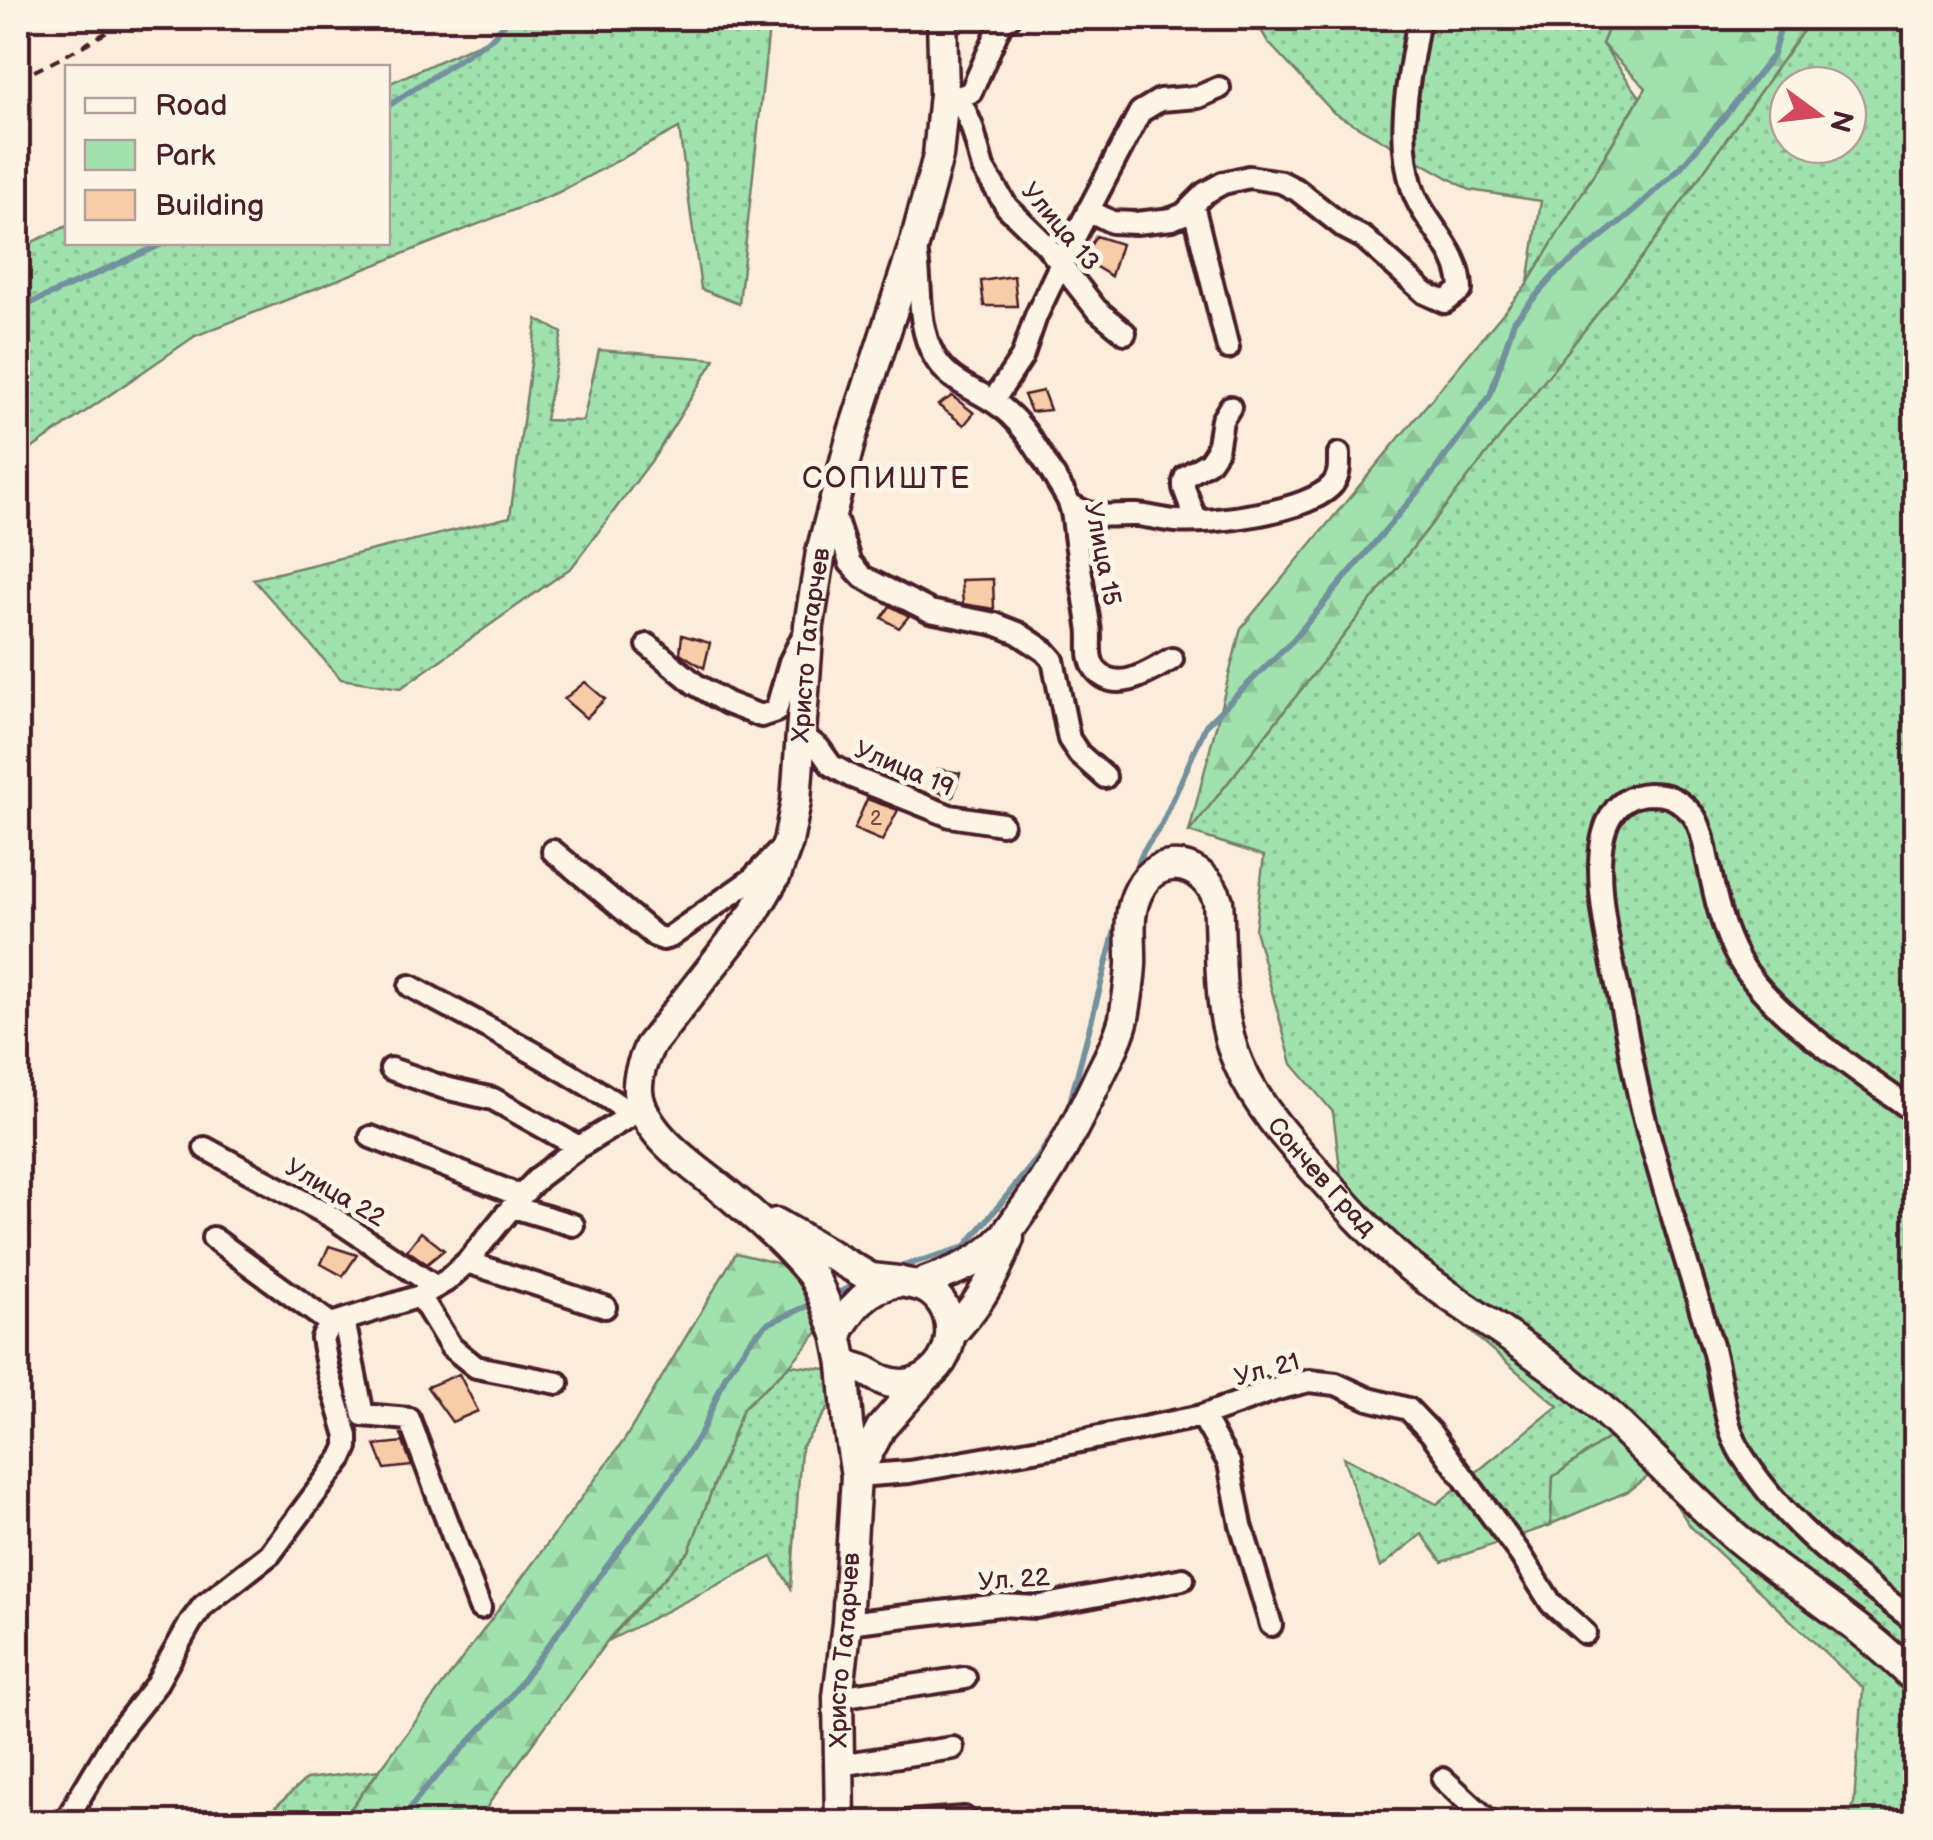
<svg xmlns="http://www.w3.org/2000/svg" width="1933" height="1840" font-family="'Balsamiq Sans',sans-serif">
<style>
.green{fill:url(#green-dots);stroke:#75806c;stroke-width:2.5;fill-rule:evenodd}
.forest{fill:url(#forest-firs);stroke:#75806c;stroke-width:2.5}
.lines{fill:none;stroke-linecap:round;stroke-linejoin:round}
.stream{stroke:#72909e;stroke-width:6}
.building{fill:#f8cca7;stroke:#4a1f2b;stroke-width:2.5}
.minor-casing{stroke:#4a1f2b;stroke-width:28}
.secondary-casing{stroke:#4a1f2b;stroke-width:35}
.path{stroke:#4a1f2b;stroke-width:4;stroke-dasharray:10 8;stroke-linecap:butt}
.minor{stroke:#fcf5e5;stroke-width:20}
.secondary{stroke:#fcf5e5;stroke-width:28}
.labels{text-anchor:middle;dominant-baseline:central;stroke-width:10;stroke-linejoin:round;paint-order:stroke}
.number-label{font-size:20px;fill:#764a4a}
.street-label{font-size:25px;fill:#4a1f2b;stroke:#fcf5e5}
.quarter-label{font-size:30px;letter-spacing:2.5px;fill:#4a1f2b;stroke:#fcf5e5}
</style>
<defs>
<pattern id="green-dots" width="8" height="8" patternUnits="userSpaceOnUse" patternTransform="scale(2.5)"><rect width="8" height="8" fill="#a0e2ad"/><path d="M2 2h.1M6 6h.1" fill="none" stroke="#8bc195" stroke-width="1.8" stroke-linecap="round"/></pattern>
<pattern id="forest-firs" width="22" height="20" patternUnits="userSpaceOnUse" patternTransform="scale(2.5)"><rect width="22" height="20" fill="#a0e2ad"/><path d="M5 1l3.5 6h-7zM16 11l3.5 6h-7z" fill="#8bc195"/></pattern>
</defs>
<rect width="100%" height="100%" fill="#fbedd9"/>
<filter id="ink" filterUnits="userSpaceOnUse"><feTurbulence type="fractalNoise" baseFrequency=".01" numOctaves="2"/><feDisplacementMap in="SourceGraphic" scale="20" xChannelSelector="R" yChannelSelector="G"/><feConvolveMatrix kernelMatrix="1 2 1 2 8 2 1 2 1" color-interpolation-filters="sRGB"/></filter>
<g filter="url(#ink)">
<path class="green" d="M506,18H770L739,304L701,289L679,128L557,193L195,336L18,458V253L28,244L67,226L68,242H388V84L493,37Z
M1254,18H1613L1602,44L1640,97L1528,283L1541,201L1470,190L1334,113L1268,42Z
M1812,18H1915V1822H1847L1854,1803L1863,1688L1691,1527L1624,1427L1553,1477L1551,1525L1442,1562L1422,1534L1380,1568L1343,1457L1437,1504L1558,1406L1407,1278L1342,1201L1341,1176L1333,1112L1292,1064L1255,930L1264,856L1189,832L1652,244ZM1788,85H1848V145H1788Z
M537,319L562,333L545,420L583,421L599,350L715,359L655,456L572,567L401,688L341,679L253,579L510,517Z
M790,1365L853,1372L801,1448L791,1588L772,1557L608,1641L689,1551L743,1408Z
M379,1770L341,1822H259L306,1779Z"/>
<path class="forest" d="M1613,18H1812L1652,244L1189,832L1241,628L1528,283L1646,88L1602,44Z
M736,1253L801,1269L825,1324L790,1365L743,1408L689,1551L610,1637L490,1802L479,1822H341L625,1439Z
M1624,1427L1654,1472L1629,1491L1551,1524L1553,1477Z"/>
<g class="lines">
<path class="stream" d="M388,106L493,37L509,18
M18,309L167,242
M1131,879L1144,850L1162,824L1206,725L1292,641L1430,477L1490,396L1514,321L1555,274L1635,210L1679,169L1724,117L1773,55L1783,18
M1068,1110L1119,915
M890,1270L965,1247L1037,1159L1062,1121
M830,1296L860,1283
M400,1822L423,1791L507,1701L673,1477L702,1431L726,1375L750,1341L767,1324L819,1301"/>
</g>
<path class="building" d="M1096,236L1121,244L1111,276L1083,259Z
M1014,276L1017,306H984L981,281Z
M1043,391L1050,410L1031,412L1024,395Z
M952,396L974,413L964,425L938,405Z
M993,579L994,609L963,604L961,580Z
M890,606L909,616L899,628L882,618Z
M682,635L710,643L704,668L680,653Z
M585,682L605,699L586,718L564,699Z
M937,769L960,773L953,797L933,790Z
M867,799L898,810L882,841L854,829Z
M421,1232L444,1250L427,1264L407,1250Z
M329,1246L357,1255L343,1276L321,1264Z
M459,1374L478,1411L452,1422L427,1387Z
M403,1442L412,1466L385,1469L375,1445Z"/>
<g class="lines">
<defs>
<path id="minor" d="M944,94L959,97L972,127L983,168L1007,207L1046,245L1096,309L1125,333
M959,97L971,92L1003,19L1009,18
M1193,205L1228,348
M1088,210L1112,222L1136,223L1172,219L1184,214L1205,193L1223,183L1249,177L1281,182L1297,190L1345,228L1364,238L1425,293L1445,302L1461,290C1461,249 1423,224 1412,187C1395,131 1410,73 1419,18
M915,244C923,282 915,322 934,356C948,381 971,387 994,402C1023,421 1037,449 1055,478C1060,487 1067,496 1070,505C1074,516 1074,530 1076,542C1080,570 1085,598 1089,625C1092,640 1086,657 1096,670C1117,695 1151,671 1172,659
M993,401L1022,357L1036,316L1061,263L1140,112L1160,100L1198,97L1219,88
M1070,504C1097,521 1107,514 1137,515C1150,516 1163,520 1176,521C1211,524 1310,512 1333,484C1340,475 1339,465 1339,454
M833,511L850,563L863,577L930,611L995,624L1018,633L1045,651L1053,660L1069,739L1079,754L1105,777
M1196,520L1184,488V482L1186,476L1209,462L1217,450L1222,420L1230,407
M648,645L695,684L727,703L761,716L776,711L790,662L805,632
M800,734L819,748L831,765L852,777L950,816L1002,824
M553,851L655,936L663,939L670,937L751,880L783,847
M410,986C486,1027 562,1065 633,1115
M391,1069L445,1088L493,1099L579,1147
M1916,1113C1861,1072 1773,1018 1739,960C1723,932 1715,897 1709,866C1705,850 1703,829 1694,816C1688,809 1678,800 1670,797C1663,794 1655,794 1648,794C1609,796 1600,834 1600,867C1600,915 1613,963 1622,1009C1630,1048 1636,1089 1647,1128C1667,1201 1690,1273 1712,1346C1723,1382 1722,1422 1742,1455C1785,1525 1851,1573 1916,1622
M371,1137L521,1196
M205,1148L332,1217L436,1287
M513,1207L573,1225
M213,1238L331,1324
M467,1262L605,1307
M420,1296L451,1347L476,1367L558,1383
M344,1320L363,1415L409,1419L480,1608
M1202,1416L1229,1463L1241,1525L1271,1625
M856,1476L909,1472L1051,1447L1202,1416L1277,1389L1309,1381L1336,1384L1369,1399L1408,1409L1431,1433L1520,1554L1551,1603L1585,1633
M847,1623L1000,1605L1036,1607L1183,1579
M838,1697L965,1678
M839,1765L953,1748
M1443,1779L1490,1822
M65,1822L117,1734L155,1686L191,1622L203,1606L270,1554L342,1458L347,1447V1436L328,1371L322,1338L331,1324L420,1296L446,1281L467,1262L521,1196L539,1177L579,1147L643,1108
M908,1822L964,1818"/>
<g id="secondary">
<path d="M776,1223L871,1278L898,1281"/>
<path d="M900,1282C911,1284 921,1285 930,1291C968,1319 949,1382 902,1384C887,1384 878,1378 866,1371C859,1368 851,1366 843,1364L837,1334C851,1307 868,1286 900,1282Z"/>
<path id="s1" d="M917,1285C946,1274 976,1265 998,1243C1007,1234 1014,1222 1021,1213C1052,1172 1075,1127 1097,1081C1107,1060 1119,1040 1124,1018C1127,1001 1130,982 1131,965C1132,938 1126,915 1139,890C1158,851 1206,862 1218,901C1222,955 1216,1015 1239,1065C1256,1104 1286,1138 1314,1169C1344,1203 1375,1238 1410,1267C1456,1303 1506,1333 1553,1368C1620,1418 1673,1484 1737,1538C1795,1586 1863,1625 1916,1680"/>
<path id="s2" d="M837,1334C829,1316 821,1284 808,1270C788,1246 760,1220 735,1200C704,1173 643,1138 638,1092C637,1075 643,1061 649,1047L753,914L776,875L788,842L796,801L809,625L821,552L852,435L915,242L938,156L944,94L942,18"/>
<path d="M951,1334C977,1307 997,1273 1009,1238"/>
<path d="M856,1476L881,1428L925,1378"/>
<path id="s3" d="M840,1822L838,1697L847,1623L856,1476L848,1425L843,1364"/>
</g>
</defs>
<use href="#minor" class="minor-casing"/>
<use href="#secondary" class="secondary-casing"/>
<path class="path" d="M18,79L61,58L132,18"/>
<use href="#minor" class="minor"/>
<use href="#secondary" class="secondary"/>
</g>
</g>
<g class="labels">
<g class="number-label">
<text x="876" y="819">2</text>
</g>
<g class="street-label">
<text transform="translate(1060 227) rotate(50)">Улица 13</text>
<text transform="translate(1102 554) rotate(79)">Улица 15</text>
<text stroke="none"><textPath href="#s2" startOffset="815">Христо Татарчев</textPath></text>
<text transform="translate(904 769) rotate(23)">Улица 19</text>
<text stroke="none"><textPath href="#s1" startOffset="892">Сончев Град</textPath></text>
<text transform="translate(335 1193) rotate(30)">Улица 22</text>
<text transform="translate(1267 1370) rotate(-15)">Ул. 21</text>
<text transform="translate(1014 1580) rotate(-4)">Ул. 22</text>
<text stroke="none"><textPath href="#s3" startOffset="172">Христо Татарчев</textPath></text>
</g>
<g class="quarter-label">
<text x="887" y="479">СОПИШТЕ</text>
</g>
</g>
<rect width="1933" height="1840" fill="none" stroke="#fcf5e5" stroke-width="60"/>
<rect x="30" y="30" width="1873" height="1780" fill="none" stroke="#4a1f2b" stroke-width="4" filter="url(#ink)"/>
<rect x="65" y="65" width="325" height="180" fill="#fcf5e5" stroke="#b59f9b" stroke-width="2.5"/>
<rect x="85" y="98" width="50" height="15" fill="#fcf5e5" stroke="#b59f9b" stroke-width="2.5"/>
<text x="155" y="115" font-size="30" fill="#4a1f2b">Road</text>
<rect x="85" y="140" width="50" height="30" fill="#a0e2ad" stroke="#b59f9b" stroke-width="2.5"/>
<text x="155" y="165" font-size="30" fill="#4a1f2b">Park</text>
<rect x="85" y="190" width="50" height="30" fill="#f8cca7" stroke="#b59f9b" stroke-width="2.5"/>
<text x="155" y="215" font-size="30" fill="#4a1f2b">Building</text>
<g transform="translate(1818 115) rotate(105)"><circle r="48" fill="#fcf5e5" stroke="#b59f9b" stroke-width="2.5"/>
<path d="M0-8L18 38L0 25L-18 38Z" fill="#d1495b"/>
<text y="-15" font-size="28" font-weight="bold" text-anchor="middle" fill="#4a1f2b">N</text>
</g>
</svg>
